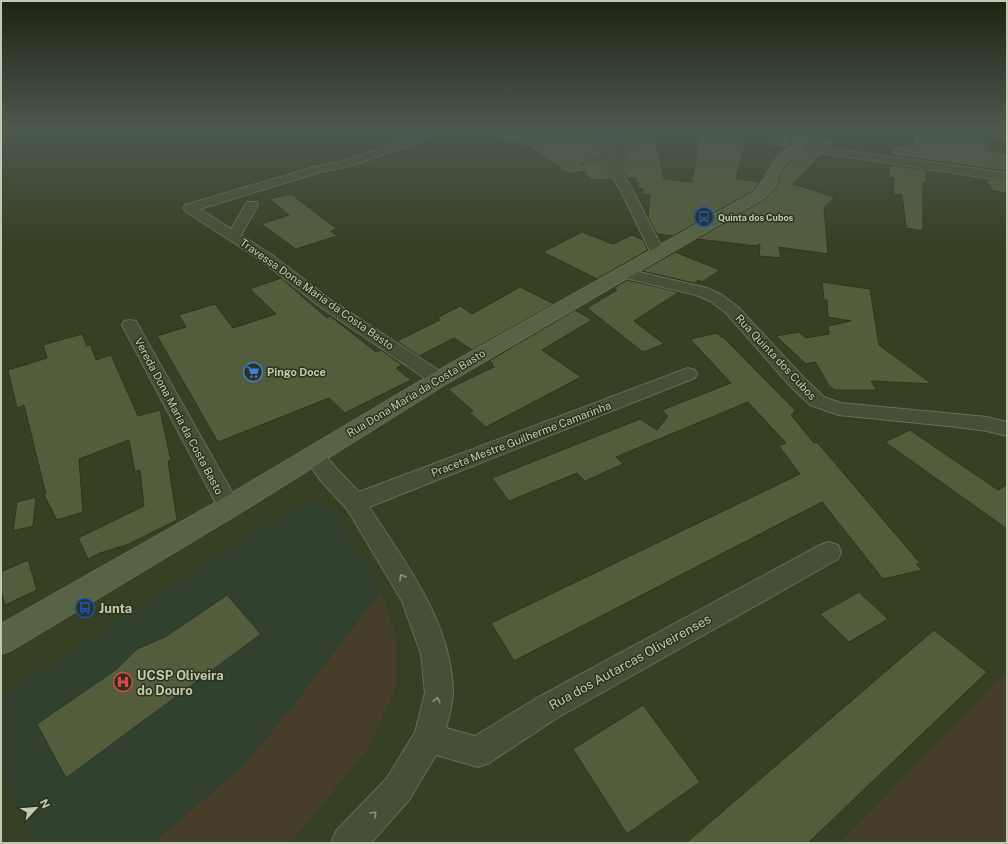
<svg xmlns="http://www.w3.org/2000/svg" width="1008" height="844" font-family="'Public Sans',sans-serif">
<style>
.medical{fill:#31402f}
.green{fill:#483f2a}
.building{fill:#535d3b;stroke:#2e361d}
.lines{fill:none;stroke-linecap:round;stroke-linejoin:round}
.street-casing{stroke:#656d54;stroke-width:2}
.secondary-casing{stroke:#656d54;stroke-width:2}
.street{fill:#474f36;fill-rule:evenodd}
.secondary{fill:#576344;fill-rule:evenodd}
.oneway{stroke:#8b937a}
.labels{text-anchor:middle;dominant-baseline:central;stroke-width:3;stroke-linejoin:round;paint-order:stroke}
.far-poi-label{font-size:9px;font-weight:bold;fill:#c2cab2;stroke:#2c341b;text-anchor:start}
.street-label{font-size:11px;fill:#c2cab2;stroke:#2c341b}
.poi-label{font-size:11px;font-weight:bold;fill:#c2cab2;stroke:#2c341b;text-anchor:start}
.near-poi-label{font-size:13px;font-weight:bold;fill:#c2cab2;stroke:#2c341b;text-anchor:start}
.near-street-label{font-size:13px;fill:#c2cab2;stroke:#2c341b}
</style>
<rect width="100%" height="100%" fill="#364022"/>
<path class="medical" d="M311,501L323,502L331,507L381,591L291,709L241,768L153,843H34L1,769V696L299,504Z"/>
<path class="green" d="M381,591L396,636V687L368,749L298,834L290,843H153L241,768L291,709Z
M1007,671V843H840Z"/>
<path class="building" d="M478,127H585L592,133L594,143L607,149L600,154L579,161L576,165L583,168L611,159L606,170L612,179L590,180L584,171L569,174L530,147L478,133Z
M603,127H616L617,142L605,137Z
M629,127H653L664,179L692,182L702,127H729L728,130L748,134L736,179L760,182L753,191L673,236L657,234L648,217L650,195L642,194L643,189L638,188L639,183L635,182L636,178H627L621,169L632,150Z
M914,127H927L933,131L984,137L990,151L1007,153V171L891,155L893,145L913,147Z
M778,129L788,131L792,144L785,148L765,144Z
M804,134L835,140L829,147L807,143Z
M802,151L822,154L793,184L835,197L824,208L828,254L779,247L781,258L759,256L760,244L756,246L697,239L765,199L776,187L779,175L791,159Z
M890,165L927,170L926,184L923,183V231L906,228L902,195L893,194L894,178L888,177Z
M986,179L1007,182V193L993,191Z
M291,194L337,229L331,231L337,236L296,249L261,224L289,215L270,199Z
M582,232L613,244L632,235L643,240L648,250L597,279L543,252Z
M675,252L720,270L702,282L699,280L694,283L642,271Z
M281,278L327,318L330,316L376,352L381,350L402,365L396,368L411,380L345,413L329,398L218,442L157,336L186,327L179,315L215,304L233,328L276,314L250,289Z
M627,280L679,292L634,321L664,344L643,352L587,308L617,290L614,288Z
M822,282L870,289L879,345L932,384L871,381L877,390H834L829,385L815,362L806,364L776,336L799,332L806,338L829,334L828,326L851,321L828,317L827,300H824Z
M520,287L554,304L472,350L454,338L419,356L397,341L440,320L437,318L460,306L472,314Z
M575,310L592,320L542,350L581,377L486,427L469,412L473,411L448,389L494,367L491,365L493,364L489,361Z
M717,333L721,337H723L796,411L793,412L795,413L791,415L814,443L817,442L920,563L916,564L922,570L883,579L822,502L514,661L491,623L800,474L779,446L786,443L748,402L616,457L623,464L585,481L577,473L509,501L492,478L640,419L657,430L668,416L662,410L731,383L690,339Z
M82,334L87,346L90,344L96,360L111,355L138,416L160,410L171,461H168L177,520L129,544L100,553L88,559L78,538L144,506L140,470L135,472L129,440L79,459L83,512L57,520L44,495L46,494L24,405L17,408L8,370L47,358L43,345Z
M910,430L998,490L1007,485V529L885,442Z
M36,497L33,526L13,531L17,502Z
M28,560L37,590L5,605L1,590V572Z
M859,592L888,619L849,642L820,614Z
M227,595L261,634L66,778L37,724L117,669L137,649L165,637Z
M934,630L987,672L808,843H686Z
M643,705L700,782L627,834L573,749Z"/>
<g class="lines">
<defs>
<path id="street" d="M429,127H442L425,140L350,166L320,172L200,209L231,229L247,202H257L258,205L241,235L272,255L331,300L446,375L448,379L446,383L439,385L432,383L319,306L262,261L185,211L183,208L185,205L314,167L344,161L417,136Z
M586,127L602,128L604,138L619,144L617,127H627L631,150L619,169L632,189L665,253L663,256L658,257L653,256L651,253L620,189L607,169L616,155L609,159L583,167L579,166L577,164L579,162L601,155L610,149L595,142L593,132Z
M928,127H966L1007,132V138L933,130Z
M800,144L1007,173V181L796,149L794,147L796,145Z
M622,268L707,288L722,295L738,307L804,378L824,397L841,403L987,417L1007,422V436L987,431L948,426L839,415L810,405L790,386L726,313L710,301L696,295L617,276L614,273L617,270Z
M130,320L136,321L138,325L237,501L240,507L237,513L229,516L221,513L122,325L124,321Z
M688,368L695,370L697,374L695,378L369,507C405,562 452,623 453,692C453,703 449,717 446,728L475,736L537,698L820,545L829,542L838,545L841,552L838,559L557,718L489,763L478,767L436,755L409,800L371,843H331L336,831L387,778L415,732L425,693L421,654L402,601L347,509L320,480L303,455L307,450L314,448L321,450L336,468L359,492Z"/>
<path id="secondary" d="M788,127H799L805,139L806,147L790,158L778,174L775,186L764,198L446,384L238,514L12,650L1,654V624L220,500L432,374L754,192C769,177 771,154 794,145L793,139Z"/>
</defs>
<use href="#street" class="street-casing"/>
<use href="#secondary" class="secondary-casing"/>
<use href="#street" class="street"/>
<use href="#secondary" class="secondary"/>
</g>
<defs><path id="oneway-chevron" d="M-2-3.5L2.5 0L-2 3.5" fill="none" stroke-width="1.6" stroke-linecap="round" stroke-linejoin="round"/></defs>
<g class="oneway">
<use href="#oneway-chevron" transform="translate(402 577) rotate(-121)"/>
<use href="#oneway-chevron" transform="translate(437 700) rotate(-78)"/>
<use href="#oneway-chevron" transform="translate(374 814) rotate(-47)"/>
</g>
<linearGradient id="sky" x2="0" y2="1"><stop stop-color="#1e2313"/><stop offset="0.52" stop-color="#4c594f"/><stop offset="1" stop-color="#4c594f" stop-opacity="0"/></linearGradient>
<rect width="1008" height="246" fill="url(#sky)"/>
<defs>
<symbol id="bus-ring" viewBox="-11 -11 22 22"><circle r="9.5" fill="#2c341b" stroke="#1a4fb4" stroke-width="1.5"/><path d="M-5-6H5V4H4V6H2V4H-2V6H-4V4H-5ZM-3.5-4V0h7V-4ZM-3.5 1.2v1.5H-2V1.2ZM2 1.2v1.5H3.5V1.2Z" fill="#1a4fb4"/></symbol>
<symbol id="supermarket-ring" viewBox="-11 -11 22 22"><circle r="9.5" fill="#2c341b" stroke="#3f7fe0" stroke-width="1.5"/><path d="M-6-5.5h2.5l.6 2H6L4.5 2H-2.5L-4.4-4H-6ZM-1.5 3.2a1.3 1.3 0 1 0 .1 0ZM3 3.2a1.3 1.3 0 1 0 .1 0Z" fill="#3f7fe0"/></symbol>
<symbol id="hospital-ring" viewBox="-11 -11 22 22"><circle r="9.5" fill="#2c341b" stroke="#e0444e" stroke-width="1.5"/><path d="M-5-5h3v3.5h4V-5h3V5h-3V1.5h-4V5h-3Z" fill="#e0444e"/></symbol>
</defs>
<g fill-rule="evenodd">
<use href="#bus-ring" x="693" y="206" width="22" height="22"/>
<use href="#supermarket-ring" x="242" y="361" width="22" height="22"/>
<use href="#bus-ring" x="74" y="597" width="22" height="22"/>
<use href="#hospital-ring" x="112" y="671" width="22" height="22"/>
</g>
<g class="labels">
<g class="far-poi-label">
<text x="718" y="217">Quinta dos Cubos</text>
</g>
<g class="street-label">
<text transform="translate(317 294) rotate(35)">Travessa Dona Maria da Costa Basto</text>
<text transform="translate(776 357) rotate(47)">Rua Quinta dos Cubos</text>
<text transform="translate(416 393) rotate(-31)">Rua Dona Maria da Costa Basto</text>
<text transform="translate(179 416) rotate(62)">Vereda Dona Maria da Costa Basto</text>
<text transform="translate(521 439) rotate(-21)">Praceta Mestre Guilherme Camarinha</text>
</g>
<g class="poi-label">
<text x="267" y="372">Pingo Doce</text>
</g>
<g class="near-poi-label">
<text x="99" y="608">Junta</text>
<text x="137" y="675">UCSP Oliveira<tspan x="137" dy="15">do Douro</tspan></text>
</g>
<g class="near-street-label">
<text transform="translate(630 662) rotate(-29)">Rua dos Autarcas Oliveirenses</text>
</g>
</g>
<rect width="1008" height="844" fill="none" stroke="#c2cab2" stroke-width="4"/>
<g transform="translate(36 808) rotate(64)" stroke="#2c341b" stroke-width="3" paint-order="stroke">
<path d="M0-3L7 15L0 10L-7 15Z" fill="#c2cab2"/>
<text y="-6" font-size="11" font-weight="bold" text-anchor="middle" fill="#c2cab2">N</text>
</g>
</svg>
